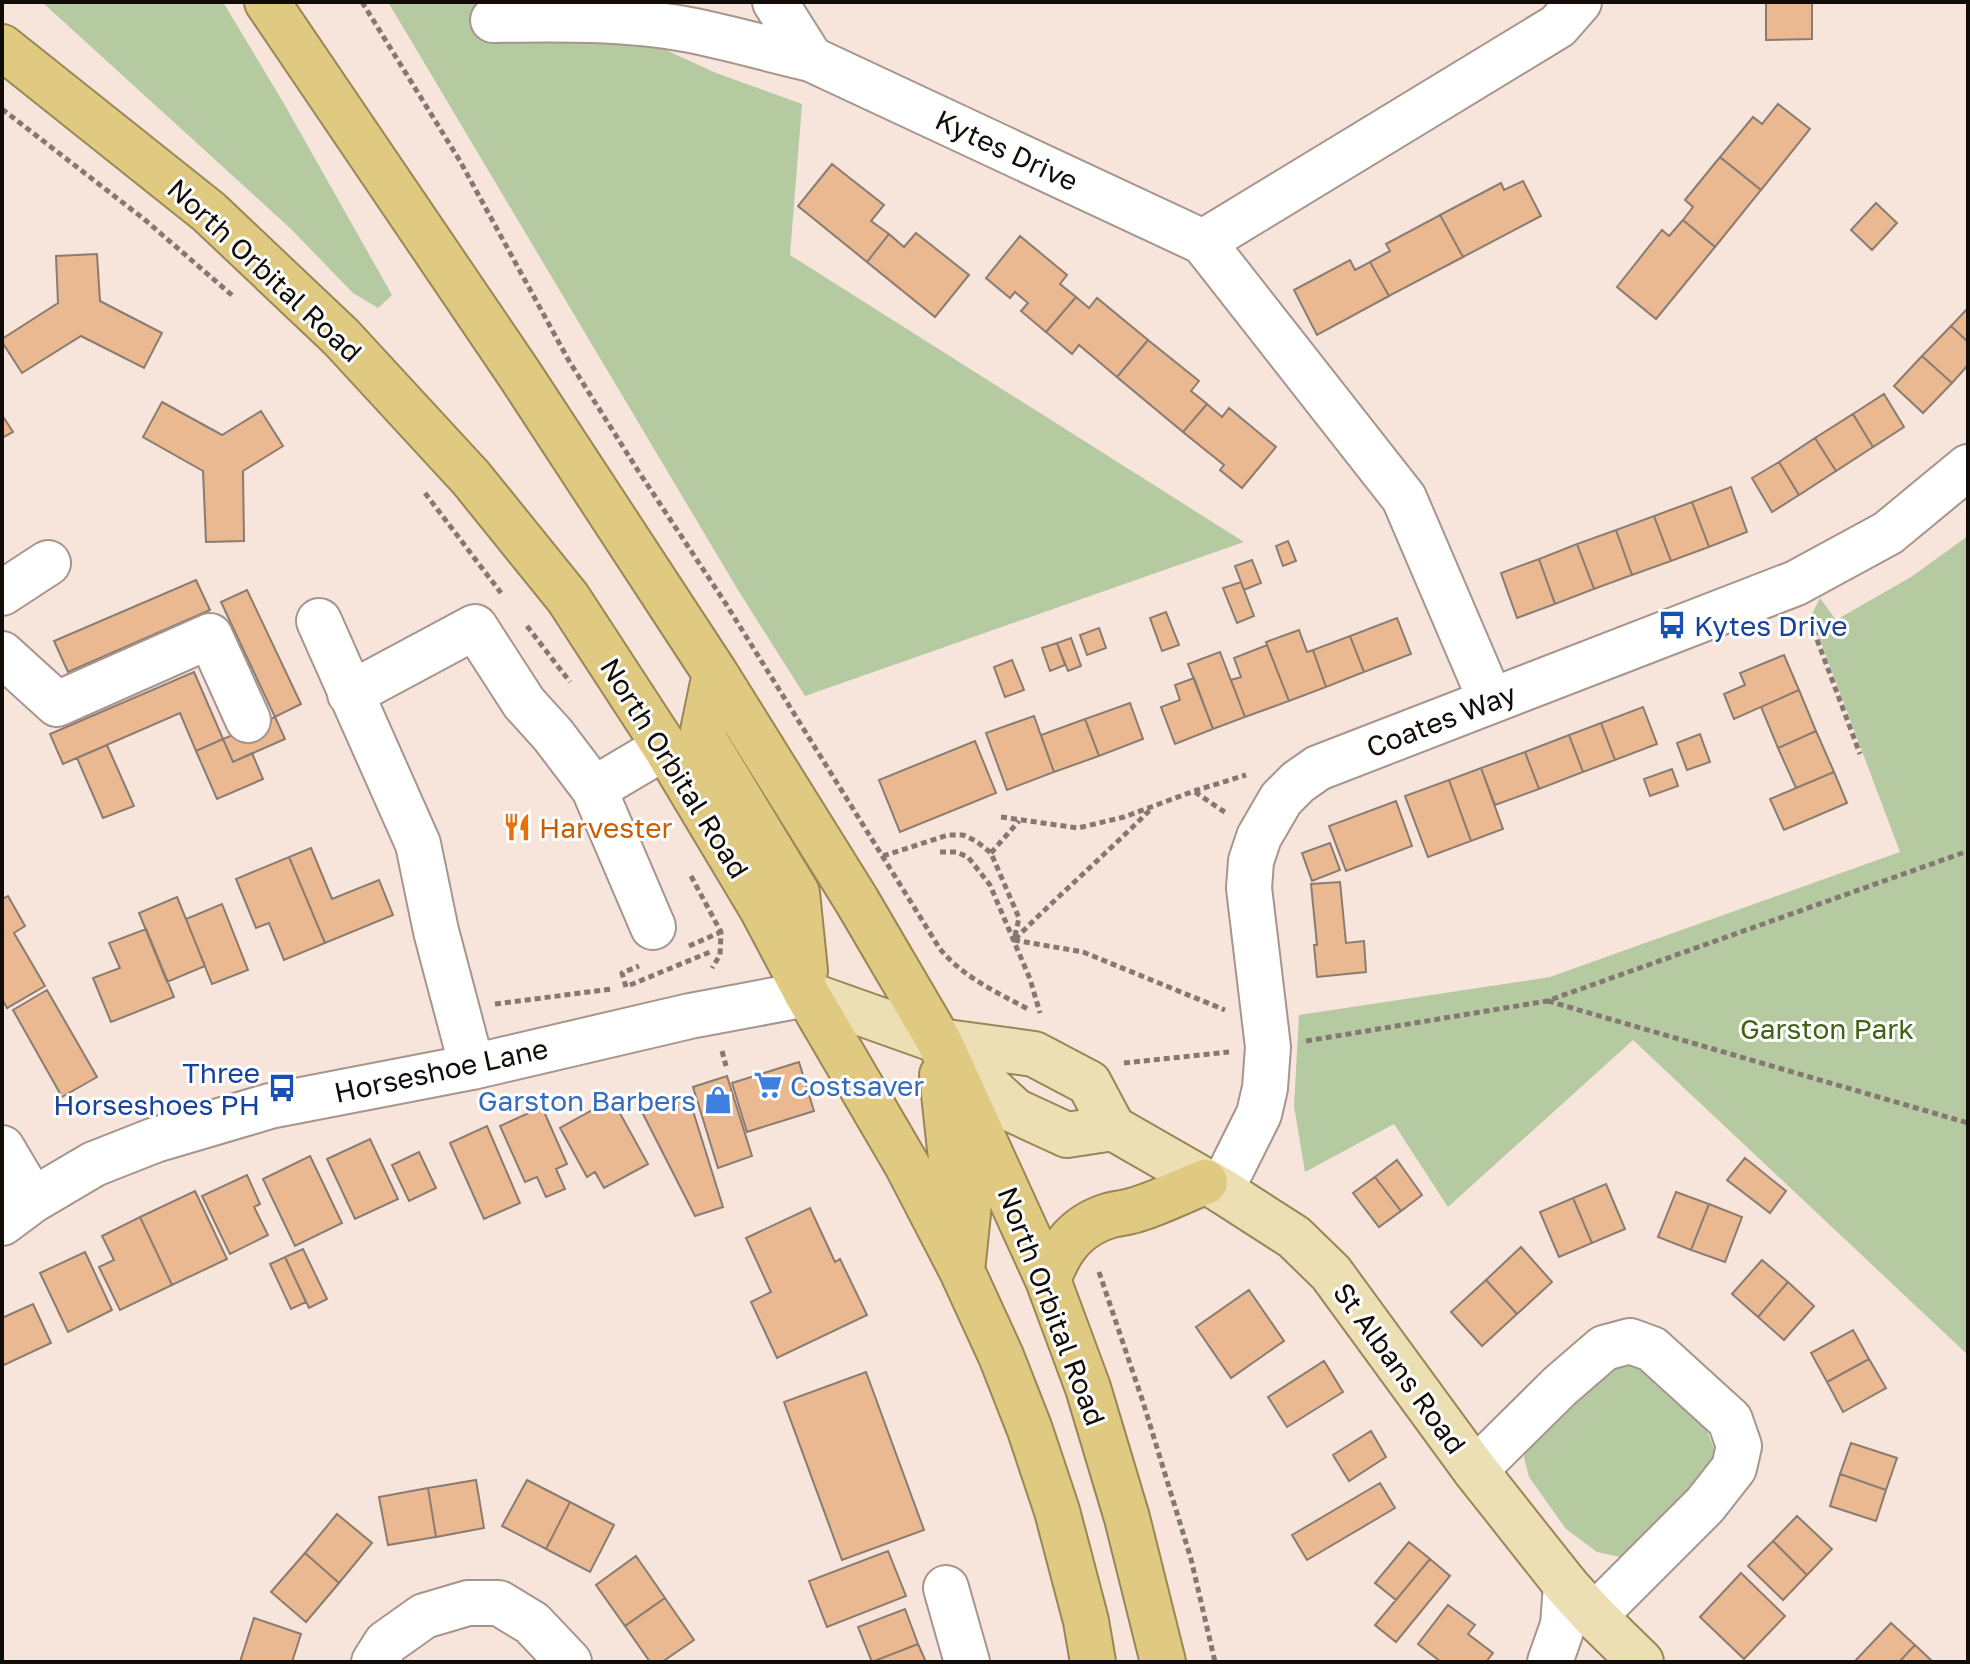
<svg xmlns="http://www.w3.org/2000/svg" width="1970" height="1664" font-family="'Golos Text',sans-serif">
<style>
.green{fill:#b5caa1}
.building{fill:#eab891;stroke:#8a7c71;stroke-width:2}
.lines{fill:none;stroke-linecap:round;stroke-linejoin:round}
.minor-casing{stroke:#a6958c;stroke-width:48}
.major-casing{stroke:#988756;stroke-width:48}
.highway-casing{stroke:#988756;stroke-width:48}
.path{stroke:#857872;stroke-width:5;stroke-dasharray:6 4;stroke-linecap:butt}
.minor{stroke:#fff;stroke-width:44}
.major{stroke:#ecdfb3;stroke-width:44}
.highway{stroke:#e0c980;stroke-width:44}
.labels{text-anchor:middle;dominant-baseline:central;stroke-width:6;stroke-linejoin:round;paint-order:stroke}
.street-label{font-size:28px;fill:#120c09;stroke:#fff}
.transit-label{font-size:28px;fill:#164399;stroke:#fff;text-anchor:start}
.food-label{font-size:28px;fill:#c56008;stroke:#fff;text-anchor:start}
.park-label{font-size:28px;fill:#426218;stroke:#fff}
.shop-label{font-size:28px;fill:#366cbe;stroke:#fff;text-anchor:start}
</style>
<rect width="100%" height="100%" fill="#f7e4db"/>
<path class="green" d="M42,2H223L283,102L392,295L378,308L353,293L290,228Z
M388,2H561L716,73L802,104L790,255L1244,542L805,696L738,590Z
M1968,536V1355L1633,1040L1448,1207L1394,1124L1305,1172L1294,1106L1299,1015L1550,977L1900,852L1811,616L1820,598L1836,620L1911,577Z
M1615,1362L1648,1364L1705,1426L1718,1458L1634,1560L1597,1552L1566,1529L1529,1477L1524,1457L1532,1428Z"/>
<path class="building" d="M1766,2H1812V39L1766,40Z
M1778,104L1810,129L1761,190L1720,157L1753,117L1762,124Z
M1720,157L1761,190L1715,247L1683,220L1693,207L1685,200Z
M832,164L884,205L871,221L889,234L867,262L798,206Z
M1523,181L1541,216L1463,257L1440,215L1501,183L1504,190Z
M1876,203L1897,223L1872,250L1851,230Z
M1440,215L1463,257L1389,296L1370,262L1390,251L1386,244Z
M1683,220L1715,247L1656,319L1617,287L1662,230L1669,236Z
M916,233L969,275L935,317L867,262L889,234L904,247Z
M1020,236L1067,275L1060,284L1076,297L1046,332L1021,311L1028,303L1015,292L1010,298L986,278Z
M97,254L100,301L162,333L144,368L81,336L22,373L2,342V339L58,303L56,256Z
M1350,260L1355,270L1370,262L1389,296L1317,335L1294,290Z
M1076,297L1089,308L1097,298L1148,340L1117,377L1079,345L1072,354L1046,332Z
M1968,308V342L1951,326Z
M1951,326L1968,342V365L1952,383L1922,356Z
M1148,340L1199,381L1191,391L1207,404L1183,432L1117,377Z
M1922,356L1952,383L1923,413L1894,386Z
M1884,394L1904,427L1873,447L1853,414Z
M162,402L222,435L261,411L283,446L243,471L244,541L206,542L203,471L143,437Z
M1207,404L1222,417L1229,408L1276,447L1242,488L1220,470L1224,465L1183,432Z
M1853,414L1873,447L1836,471L1815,438Z
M2,415L13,432L2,438Z
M1815,438L1836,471L1799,495L1779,462Z
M1779,462L1799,495L1772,512L1752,478Z
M1731,487L1747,532L1709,547L1692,502Z
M1692,502L1709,547L1671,561L1654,516Z
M1654,516L1671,561L1632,575L1616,530Z
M1616,530L1632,575L1594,589L1577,544Z
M1288,541L1296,561L1283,566L1276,546Z
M1577,544L1594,589L1555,604L1539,559Z
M1539,559L1555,604L1517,618L1501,573Z
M1252,560L1261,583L1244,590L1235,566Z
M196,580L210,610L68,672L54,641Z
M1241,582L1254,616L1237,623L1223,588Z
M247,590L301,704L275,717L221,602Z
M1166,612L1179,645L1162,651L1150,618Z
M1397,618L1411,654L1364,672L1350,636Z
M1099,628L1106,648L1087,655L1080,635Z
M1299,630L1307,652L1313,650L1326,687L1289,701L1266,642Z
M1350,636L1364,672L1326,687L1313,650Z
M1071,638L1081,666L1068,671L1057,643Z
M1057,643L1065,665L1050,671L1042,648Z
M1267,645L1289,701L1245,717L1231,680L1241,677L1234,658Z
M1220,652L1245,717L1213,729L1188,664Z
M1784,655L1799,690L1734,719L1724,694L1745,685L1740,673Z
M1012,660L1024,690L1005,697L994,667Z
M194,672L223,739L196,751L180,713L63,764L50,734Z
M1194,678L1213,729L1175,744L1161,707L1180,700L1175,685Z
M1799,690L1816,731L1778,748L1761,707Z
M1130,703L1143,739L1099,756L1085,719Z
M1643,707L1657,744L1615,760L1601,723Z
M1034,716L1054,772L1007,790L986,733Z
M275,717L285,739L233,762L223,739Z
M1085,719L1099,756L1054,772L1041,735Z
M1601,723L1615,760L1583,772L1569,735Z
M1816,731L1834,772L1796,788L1778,748Z
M1700,734L1710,762L1687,770L1677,743Z
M1569,735L1583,772L1539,789L1525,752Z
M223,739L233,762L252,753L263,779L217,799L196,751Z
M975,741L996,793L900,832L879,780Z
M107,745L134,806L103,818L77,758Z
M1525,752L1539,789L1495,805L1481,768Z
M1481,768L1503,829L1471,841L1449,780Z
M1672,769L1678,786L1650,796L1644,779Z
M1834,772L1847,803L1784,830L1770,799Z
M1449,780L1471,841L1428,857L1405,796Z
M1396,801L1412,846L1346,871L1329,826Z
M1330,843L1340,870L1312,881L1302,853Z
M311,848L332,899L379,880L393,915L325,943L289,857Z
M289,857L325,943L284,960L269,923L256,928L236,879Z
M1340,882L1346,943L1364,941L1366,972L1317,977L1314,945H1317L1311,884Z
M8,896L25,926L14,933L45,986L7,1008L2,999V899Z
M177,897L205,966L167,982L139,913Z
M222,904L248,970L212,984L186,919Z
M146,929L174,997L111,1022L93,978L120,968L109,943Z
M47,990L97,1077L62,1097L13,1010Z
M799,1062L814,1111L747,1132L732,1083Z
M727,1076L752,1156L718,1168L693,1087Z
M688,1095L723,1207L695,1216L641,1110Z
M612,1099L648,1164L604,1188L595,1172L587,1177L560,1128Z
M542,1107L567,1164L556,1169L565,1189L546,1197L537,1177L525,1182L500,1126Z
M487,1126L520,1203L484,1219L450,1143Z
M370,1139L398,1199L355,1219L327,1159Z
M419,1152L436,1188L409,1201L392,1165Z
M310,1156L342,1223L295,1246L263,1179Z
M1745,1158L1786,1191L1770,1213L1727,1180Z
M1397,1160L1422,1195L1401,1211L1375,1177Z
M247,1175L260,1204L254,1207L268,1235L230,1254L202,1196Z
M1375,1177L1401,1211L1379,1227L1353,1193Z
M1606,1184L1625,1229L1592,1243L1573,1198Z
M195,1191L227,1259L172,1285L140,1217Z
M1676,1192L1709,1204L1691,1250L1658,1237Z
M1573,1198L1592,1243L1559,1257L1540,1212Z
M1709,1204L1742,1217L1725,1262L1691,1250Z
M810,1208L835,1262L840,1259L867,1315L777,1358L751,1302L771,1292L746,1238Z
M140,1217L172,1285L120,1310L99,1267L114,1260L102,1236Z
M1521,1247L1552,1282L1517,1314L1486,1280Z
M303,1249L327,1299L309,1308L285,1257Z
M85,1252L112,1310L68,1332L40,1273Z
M285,1257L306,1302L291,1309L270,1264Z
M1762,1260L1788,1282L1758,1317L1732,1294Z
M1486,1280L1517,1314L1482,1346L1451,1312Z
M1788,1282L1814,1306L1784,1340L1758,1317Z
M1249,1290L1284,1341L1231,1378L1196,1327Z
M33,1304L51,1343L2,1366V1318Z
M1853,1330L1869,1359L1827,1382L1811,1353Z
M1869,1359L1886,1388L1843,1412L1827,1382Z
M1324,1361L1343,1392L1287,1427L1268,1397Z
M866,1372L924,1530L842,1560L784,1402Z
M1371,1431L1386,1457L1349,1481L1333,1455Z
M1851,1443L1897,1458L1886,1490L1840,1474Z
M1840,1474L1886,1490L1876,1521L1830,1506Z
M476,1480L484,1528L436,1537L428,1488Z
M527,1480L570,1502L546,1549L502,1526Z
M1380,1483L1395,1508L1307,1560L1292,1535Z
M428,1488L436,1537L388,1545L379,1497Z
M570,1502L614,1525L590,1572L546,1549Z
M337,1514L372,1543L339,1583L305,1553Z
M1797,1516L1832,1549L1807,1575L1773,1541Z
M1773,1541L1807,1575L1783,1600L1748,1566Z
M1409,1542L1430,1559L1396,1600L1375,1583Z
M888,1551L906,1596L827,1627L809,1581Z
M305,1553L339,1583L306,1622L271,1592Z
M636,1556L665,1598L625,1626L596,1585Z
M1430,1559L1450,1576L1396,1642L1375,1625Z
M1741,1573L1785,1616L1744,1659L1700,1617Z
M665,1598L694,1640L662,1662H650L625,1626Z
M1448,1605L1475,1625L1468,1634L1493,1653L1486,1662H1441L1418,1644Z
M905,1609L918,1644L872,1662L858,1627Z
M254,1618L301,1634L292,1662H240Z
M1891,1623L1915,1645L1899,1662H1854Z
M918,1644L926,1662H871H872Z
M1915,1645L1933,1662H1899Z"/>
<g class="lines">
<defs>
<path id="minor" d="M775,2L811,59L1203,242L1404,498L1491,701
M493,20C558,19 626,18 690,30C731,38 771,50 811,59
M1203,242L1558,26L1579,2
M2,593L48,563
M319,621L418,844L436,931L472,1067
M2,654L57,704L210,636L248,720
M350,694L475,627L524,703L553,735L594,789L653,927
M594,789L665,747
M2,1148L33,1200
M1221,1190L1259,1114L1265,1088L1268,1047L1249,888L1251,861L1259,837L1281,799L1298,782L1318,768L1796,583L1888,533L1968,467
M2,1223L33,1200L94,1164L155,1140L270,1106L472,1067L690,1016L807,994
M1475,1470L1560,1386L1604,1348L1630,1341L1652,1349L1730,1420L1739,1446L1734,1468L1705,1505L1594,1616
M946,1588L967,1662
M374,1662L386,1643L424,1616L468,1603H499L532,1623L569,1662
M1550,1662L1563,1625L1566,1585"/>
<path id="major" d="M807,994L939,1041L1034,1054L1089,1083L1113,1128L1221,1190L1294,1237L1331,1273L1475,1470L1566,1585L1594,1616L1641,1662
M939,1041L1015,1111L1067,1135L1113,1128"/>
<path id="highway" d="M267,2L520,375L715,673L857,901L939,1041L1048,1280L1088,1388L1127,1518L1163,1662
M2,47L209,212L341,337L471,478L568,598L665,747L762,909L807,994L907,1165L962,1271L1001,1356L1030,1430L1057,1511L1086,1621L1093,1662
M715,673L702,736L797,893L805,971
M942,1075L951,1159L969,1204L962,1271
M1048,1280C1060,1248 1076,1225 1111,1215C1121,1213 1131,1212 1141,1208C1163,1201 1184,1190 1205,1182"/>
</defs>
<use href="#minor" class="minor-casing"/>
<use href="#major" class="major-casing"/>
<use href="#highway" class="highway-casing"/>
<path class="path" d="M362,2L460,161L569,361L637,469L726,604L940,949C963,977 996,992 1028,1009
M2,109L144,219L234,297
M425,493L501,593
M1810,621L1860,754
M527,626L570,682
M1195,792L1226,813
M1001,817L1078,828L1124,817L1194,791L1246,775
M940,852H956L968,857L990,885L1030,979L1040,1013
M991,853L1019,821
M883,856L948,835H963L976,841L991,853L1019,918L1014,940
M691,876L721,932L720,955L712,968
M1015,939C1060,894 1107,853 1152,808
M1014,940L1083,952L1225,1010
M689,946L721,932
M630,985L710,952
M626,987L622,973L639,966
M1548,1001L1968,1123
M495,1004L612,989
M1306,1041L1547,1001L1968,851
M722,1051L726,1066
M1124,1063L1229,1052
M1099,1272L1143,1402L1191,1559L1215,1662"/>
<use href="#minor" class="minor"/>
<use href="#major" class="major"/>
<use href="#highway" class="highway"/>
</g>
<defs>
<symbol id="bus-bare" viewBox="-9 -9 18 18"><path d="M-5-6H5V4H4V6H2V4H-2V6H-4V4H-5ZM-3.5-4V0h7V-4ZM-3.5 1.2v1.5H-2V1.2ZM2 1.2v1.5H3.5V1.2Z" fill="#1a4fb4" stroke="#fff" stroke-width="2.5" paint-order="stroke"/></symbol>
<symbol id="restaurant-bare" viewBox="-9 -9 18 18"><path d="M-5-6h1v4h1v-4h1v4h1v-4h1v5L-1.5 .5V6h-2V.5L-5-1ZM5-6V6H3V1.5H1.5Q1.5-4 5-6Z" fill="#e8710a" stroke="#fff" stroke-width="2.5" paint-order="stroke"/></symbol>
<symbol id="supermarket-bare" viewBox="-9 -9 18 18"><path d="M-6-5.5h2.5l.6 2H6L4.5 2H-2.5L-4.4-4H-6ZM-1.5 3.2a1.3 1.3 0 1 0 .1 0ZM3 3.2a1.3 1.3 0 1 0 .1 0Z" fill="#3f7fe0" stroke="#fff" stroke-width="2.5" paint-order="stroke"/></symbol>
<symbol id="shop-bare" viewBox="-9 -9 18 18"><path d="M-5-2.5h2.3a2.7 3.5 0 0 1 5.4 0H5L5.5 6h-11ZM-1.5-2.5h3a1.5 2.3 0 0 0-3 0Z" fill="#3f7fe0" stroke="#fff" stroke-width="2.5" paint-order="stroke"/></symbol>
</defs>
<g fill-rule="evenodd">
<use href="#bus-bare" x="1652" y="605" width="40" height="40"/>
<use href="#restaurant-bare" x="497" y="807" width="40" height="40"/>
<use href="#supermarket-bare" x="748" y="1065" width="40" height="40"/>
<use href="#bus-bare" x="262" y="1068" width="40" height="40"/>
<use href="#shop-bare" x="698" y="1080" width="40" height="40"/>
</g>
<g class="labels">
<g class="street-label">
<text transform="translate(1007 150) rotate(25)">Kytes Drive</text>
<text transform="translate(265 270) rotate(43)">North Orbital Road</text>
<text transform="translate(1441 720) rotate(-21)">Coates Way</text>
<text transform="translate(675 768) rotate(58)">North Orbital Road</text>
<text transform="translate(441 1070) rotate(-12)">Horseshoe Lane</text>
<text transform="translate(1052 1306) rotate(69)">North Orbital Road</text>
<text transform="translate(1400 1368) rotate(54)">St Albans Road</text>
</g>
<g class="transit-label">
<text x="1694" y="625">Kytes Drive</text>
<text x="260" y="1072" text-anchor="end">Three<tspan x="260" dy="32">Horseshoes PH</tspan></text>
</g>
<g class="food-label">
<text x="539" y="827">Harvester</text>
</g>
<g class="park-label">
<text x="1827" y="1028">Garston Park</text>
</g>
<g class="shop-label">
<text x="790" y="1085">Costsaver</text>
<text x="696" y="1100" text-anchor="end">Garston Barbers</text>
</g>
</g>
<rect width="1970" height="1664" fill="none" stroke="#120c09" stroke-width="8"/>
</svg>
